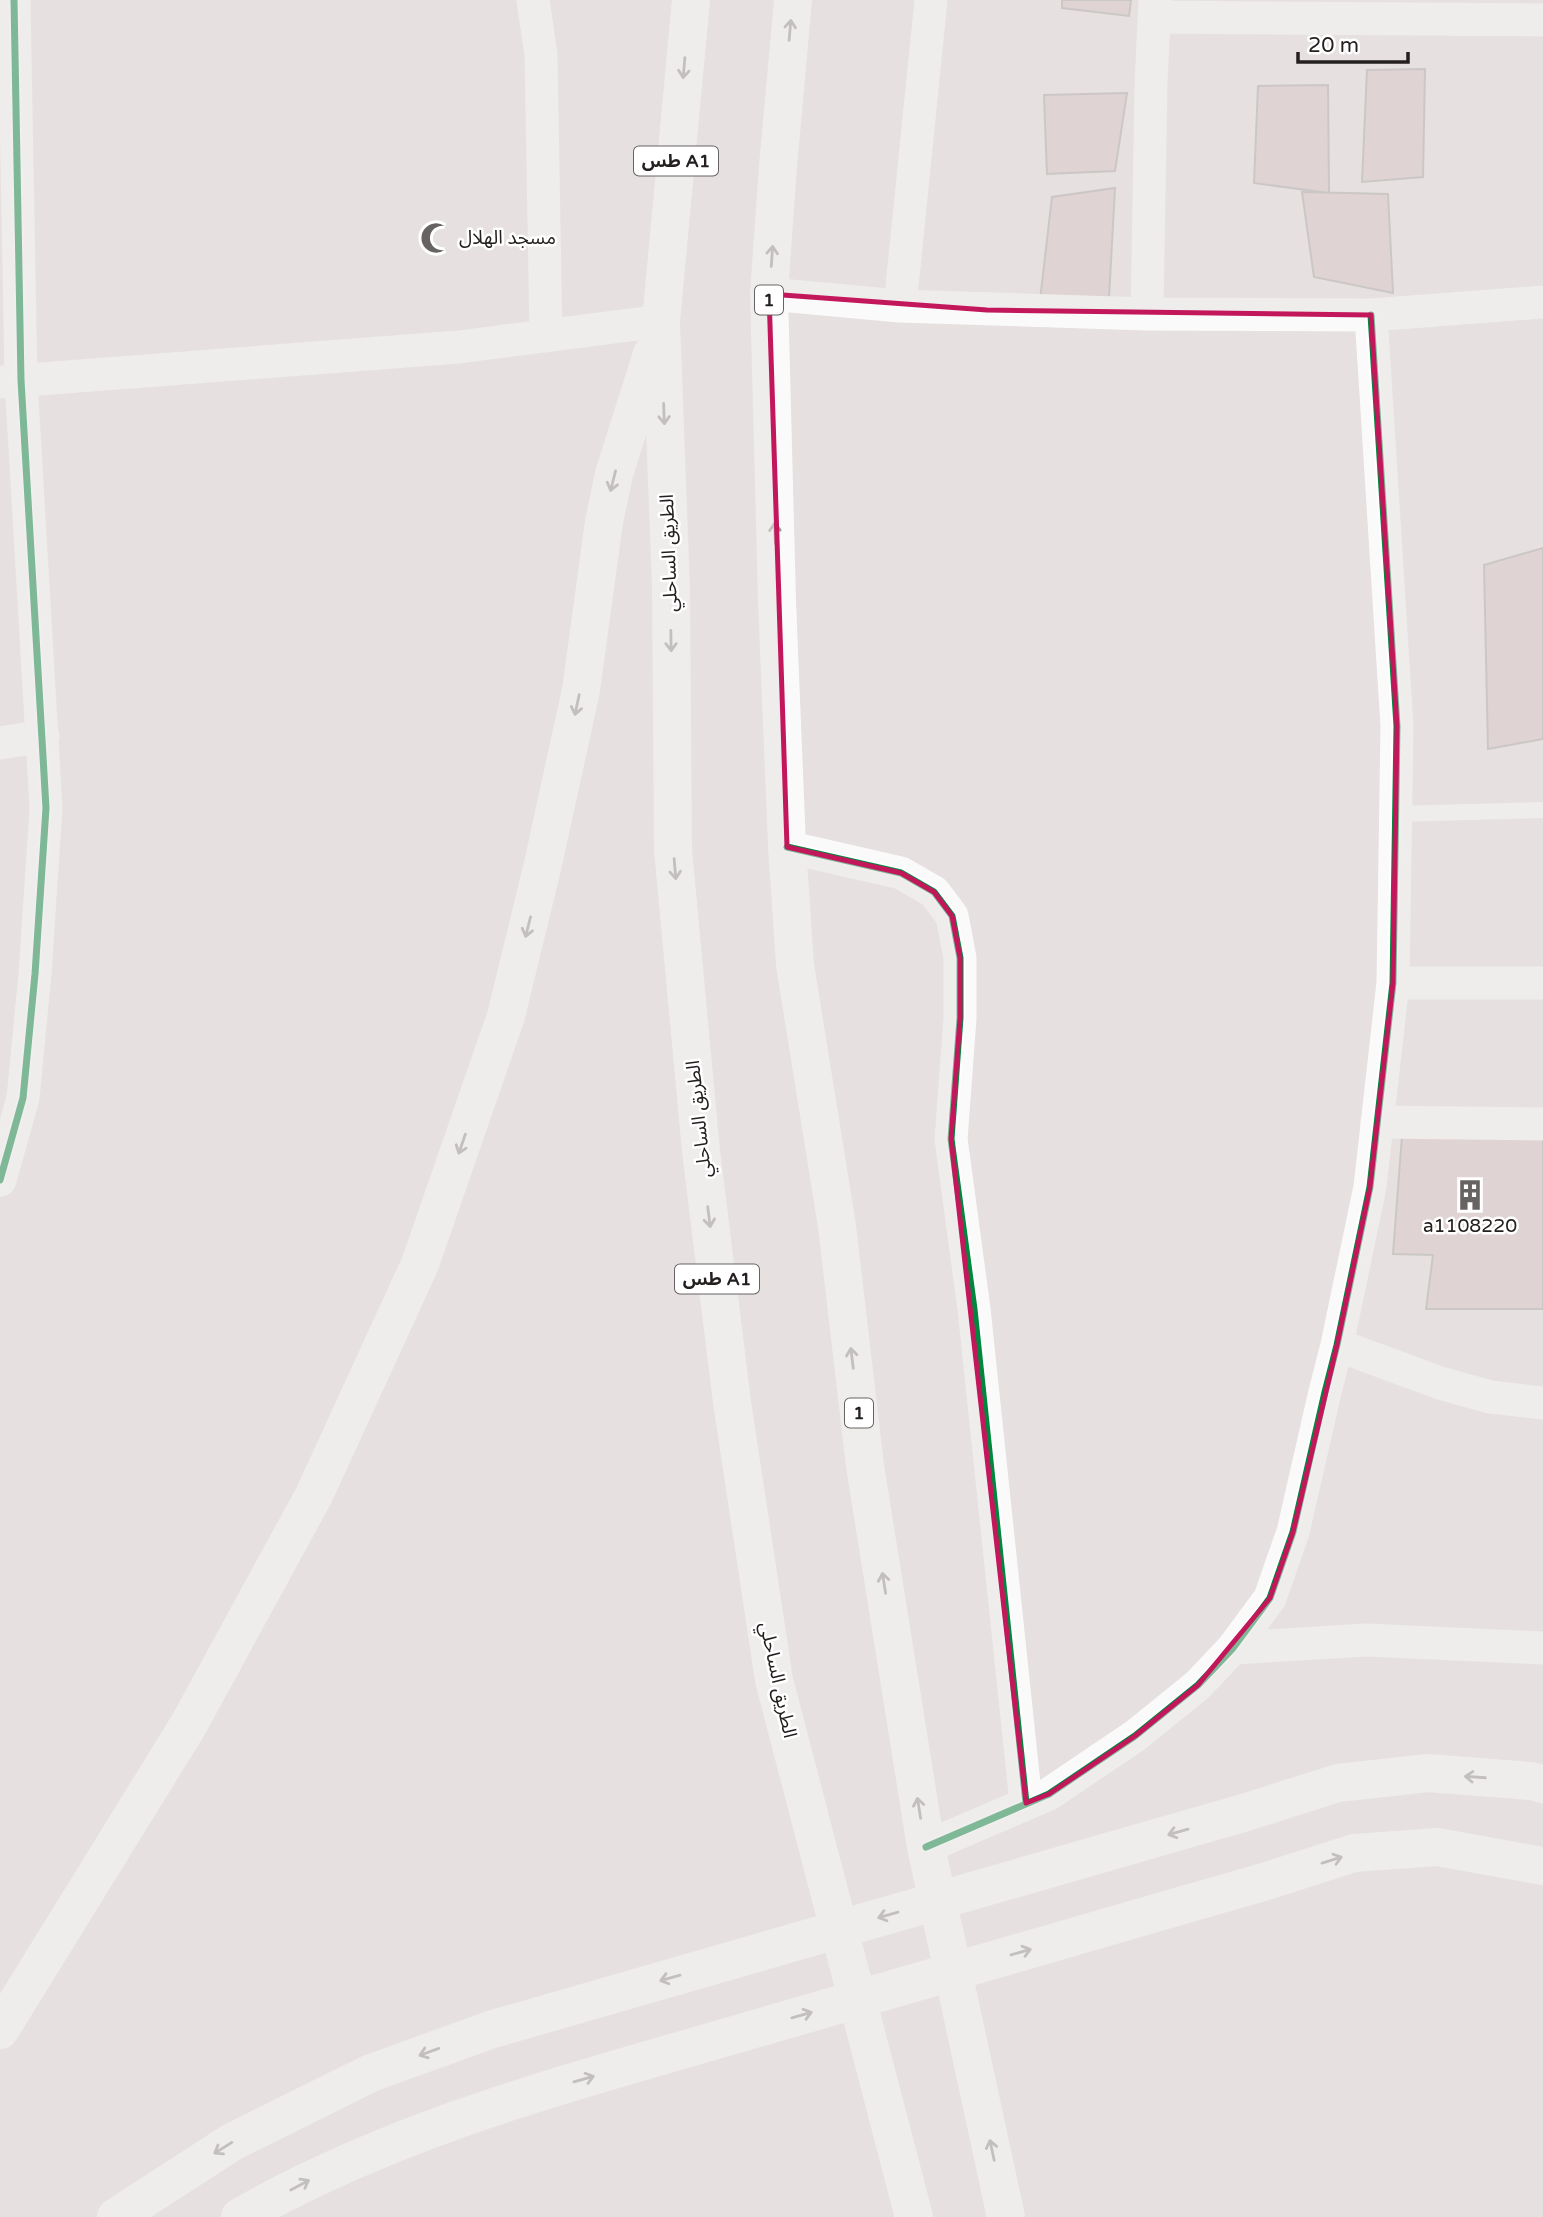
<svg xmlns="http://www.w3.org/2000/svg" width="1543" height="2217" font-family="'Varela Round','Noto Sans Arabic',sans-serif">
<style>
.building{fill:#d9c3c4;stroke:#ada9a9;stroke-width:2}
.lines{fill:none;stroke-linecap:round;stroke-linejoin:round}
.lane{stroke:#fbfafa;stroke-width:16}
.street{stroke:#fbfafa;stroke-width:33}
.highway{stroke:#fbfafa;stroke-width:38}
.cycleway-casing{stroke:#fff;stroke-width:11}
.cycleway{stroke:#00873e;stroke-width:7}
.oneway{stroke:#9a9897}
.marked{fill:none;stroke:#c2185b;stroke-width:5;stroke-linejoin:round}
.labels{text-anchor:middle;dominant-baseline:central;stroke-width:5;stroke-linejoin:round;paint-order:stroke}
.shield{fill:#fff;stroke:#666362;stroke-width:2}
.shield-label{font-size:18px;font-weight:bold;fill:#24201f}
.poi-label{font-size:19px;fill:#24201f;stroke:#fff;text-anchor:start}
.street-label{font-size:19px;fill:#24201f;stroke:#fff}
</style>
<rect width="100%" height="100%" fill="#e6e0e0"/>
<path class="building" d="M1062,0H1131L1129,16L1062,8Z
M1425,69L1423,177L1362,182L1367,70Z
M1328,85L1329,193L1254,183L1258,86Z
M1127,93L1115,171L1047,174L1044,95Z
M1115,188L1109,298L1040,300L1052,197Z
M1302,192L1388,194L1393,293L1314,277Z
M1543,548V739L1488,749L1484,565Z
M1543,1133V1309H1426L1433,1255L1393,1254L1402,1136Z"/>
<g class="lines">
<path class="lane" d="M1395,814L1543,810"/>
<path class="street" d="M533,0L541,55L546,336
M1154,17L1543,20
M769,294L900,306L1147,314L1371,315L1543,302
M900,306L931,0
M1147,314L1151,83L1155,0
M0,382L459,347L661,321
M0,743L43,736
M787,847L901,873L934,892L952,916L960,958V1018L951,1139L974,1309L1026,1803
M1393,983H1543
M1377,1122L1543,1124
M0,1180L23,1098L35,974L46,808L21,380L14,0
M1337,1345L1440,1383L1490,1397L1543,1403
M1233,1648L1366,1640L1543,1648
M926,1847L1049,1794L1135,1736L1198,1685L1233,1648L1270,1598L1293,1532L1325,1392L1337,1345L1370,1187L1393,983L1397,726L1371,315"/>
<path class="highway" d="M691,0L661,321L671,588L673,850L701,1151L732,1402L774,1680L914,2217
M793,0L778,166L769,294L777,601L787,847L795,965L837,1226L865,1466L926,1847L1006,2217
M0,2030L189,1724L314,1495L420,1264L506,1016L543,864L581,690L604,522L614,474L652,354
M116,2217L232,2142L371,2073L493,2029L1243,1813L1338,1783L1428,1773L1531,1781L1543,1784
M240,2217C396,2128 562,2085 734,2035C911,1984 1089,1932 1267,1881L1354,1853L1437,1847L1543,1866"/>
<defs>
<path id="cycleway" d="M787,847L901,873L934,892L952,916L960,958V1018L951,1139L974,1309L1026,1803
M0,1180L23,1098L35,974L46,808L21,380L14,0
M926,1847L1049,1794L1135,1736L1198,1685L1233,1648L1270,1598L1293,1532L1325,1392L1337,1345L1370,1187L1393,983L1397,726L1371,315"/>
</defs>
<use href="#cycleway" class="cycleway-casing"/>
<use href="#cycleway" class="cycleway"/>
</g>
<defs><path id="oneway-shaft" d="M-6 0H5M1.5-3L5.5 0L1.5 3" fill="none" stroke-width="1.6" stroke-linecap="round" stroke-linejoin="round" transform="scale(1.75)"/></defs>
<g class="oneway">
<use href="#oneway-shaft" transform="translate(790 30) rotate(-85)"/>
<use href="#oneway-shaft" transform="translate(684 68) rotate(95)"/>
<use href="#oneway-shaft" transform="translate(772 256) rotate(-86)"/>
<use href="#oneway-shaft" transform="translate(664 414) rotate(88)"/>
<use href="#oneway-shaft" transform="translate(613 481) rotate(104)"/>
<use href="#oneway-shaft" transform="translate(775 533) rotate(-92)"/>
<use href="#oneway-shaft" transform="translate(671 641) rotate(89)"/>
<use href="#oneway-shaft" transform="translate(577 705) rotate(102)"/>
<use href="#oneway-shaft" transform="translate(675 869) rotate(85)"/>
<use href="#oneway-shaft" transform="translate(528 927) rotate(104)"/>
<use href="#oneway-shaft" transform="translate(462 1144) rotate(109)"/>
<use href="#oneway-shaft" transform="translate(709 1217) rotate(83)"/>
<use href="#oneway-shaft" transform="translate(852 1358) rotate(-97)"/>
<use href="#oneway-shaft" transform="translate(884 1583) rotate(-99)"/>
<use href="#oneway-shaft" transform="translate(1475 1777) rotate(-176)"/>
<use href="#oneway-shaft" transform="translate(919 1808) rotate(-99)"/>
<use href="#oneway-shaft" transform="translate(1178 1832) rotate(164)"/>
<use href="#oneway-shaft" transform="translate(1332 1860) rotate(-17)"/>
<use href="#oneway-shaft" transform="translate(888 1915) rotate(164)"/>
<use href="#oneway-shaft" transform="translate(1021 1952) rotate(-16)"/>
<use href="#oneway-shaft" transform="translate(670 1978) rotate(164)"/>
<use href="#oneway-shaft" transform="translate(802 2015) rotate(-16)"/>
<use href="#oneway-shaft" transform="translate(429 2052) rotate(160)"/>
<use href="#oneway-shaft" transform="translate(584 2079) rotate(-16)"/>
<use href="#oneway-shaft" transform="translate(223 2148) rotate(148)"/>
<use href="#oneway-shaft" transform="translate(992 2150) rotate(-102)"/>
<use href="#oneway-shaft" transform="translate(300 2185) rotate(-28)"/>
</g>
<path d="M0 0H1543V2217H0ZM769,294L987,310L1371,315L1397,726L1393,983L1370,1187L1337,1345L1293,1532L1270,1598L1198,1685L1135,1736L1049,1794L1026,1803L951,1139L960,1018V958L952,916L934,892L901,873L787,847Z" fill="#e6e0e0" fill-opacity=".55" fill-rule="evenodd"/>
<path class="marked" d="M769,294L987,310L1371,315L1397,726L1393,983L1370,1187L1337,1345L1293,1532L1270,1598L1198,1685L1135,1736L1049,1794L1026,1803L951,1139L960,1018V958L952,916L934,892L901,873L787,847Z"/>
<defs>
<symbol id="mosque-bare" viewBox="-9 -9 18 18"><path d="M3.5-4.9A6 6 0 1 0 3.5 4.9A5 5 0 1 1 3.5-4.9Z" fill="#686363" stroke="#fff" stroke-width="2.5" paint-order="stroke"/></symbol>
<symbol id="building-bare" viewBox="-9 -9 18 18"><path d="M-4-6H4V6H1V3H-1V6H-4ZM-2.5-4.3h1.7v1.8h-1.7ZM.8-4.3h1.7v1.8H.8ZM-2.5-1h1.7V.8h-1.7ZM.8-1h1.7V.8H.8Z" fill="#686363" stroke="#fff" stroke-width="2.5" paint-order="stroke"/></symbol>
</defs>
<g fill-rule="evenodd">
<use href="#mosque-bare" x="414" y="216" width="44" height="44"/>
<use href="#building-bare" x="1448" y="1173" width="44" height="44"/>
</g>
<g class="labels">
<g class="shield">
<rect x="634" y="146.5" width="84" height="29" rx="5"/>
<rect x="755" y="285.5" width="28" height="29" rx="5"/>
<rect x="675" y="1264.5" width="84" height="29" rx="5"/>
<rect x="845" y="1398.5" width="28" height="29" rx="5"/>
</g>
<g class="shield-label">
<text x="676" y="161">طس A1</text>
<text x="769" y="300">1</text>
<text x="717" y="1279">طس A1</text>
<text x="859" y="1413">1</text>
</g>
<g class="poi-label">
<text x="459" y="238">مسجد الهلال</text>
<text x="1470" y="1226" text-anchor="middle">a1108220</text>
</g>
<g class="street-label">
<text transform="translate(669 553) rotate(-92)">الطريق الساحلي</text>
<text transform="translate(699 1119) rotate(-96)">الطريق الساحلي</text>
<text transform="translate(778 1680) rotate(78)">الطريق الساحلي</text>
</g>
</g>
<path d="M1298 52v10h110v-10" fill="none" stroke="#24201f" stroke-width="3.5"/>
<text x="1308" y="52" font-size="21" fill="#24201f" stroke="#ffffff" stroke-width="5" paint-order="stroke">20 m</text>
</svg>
